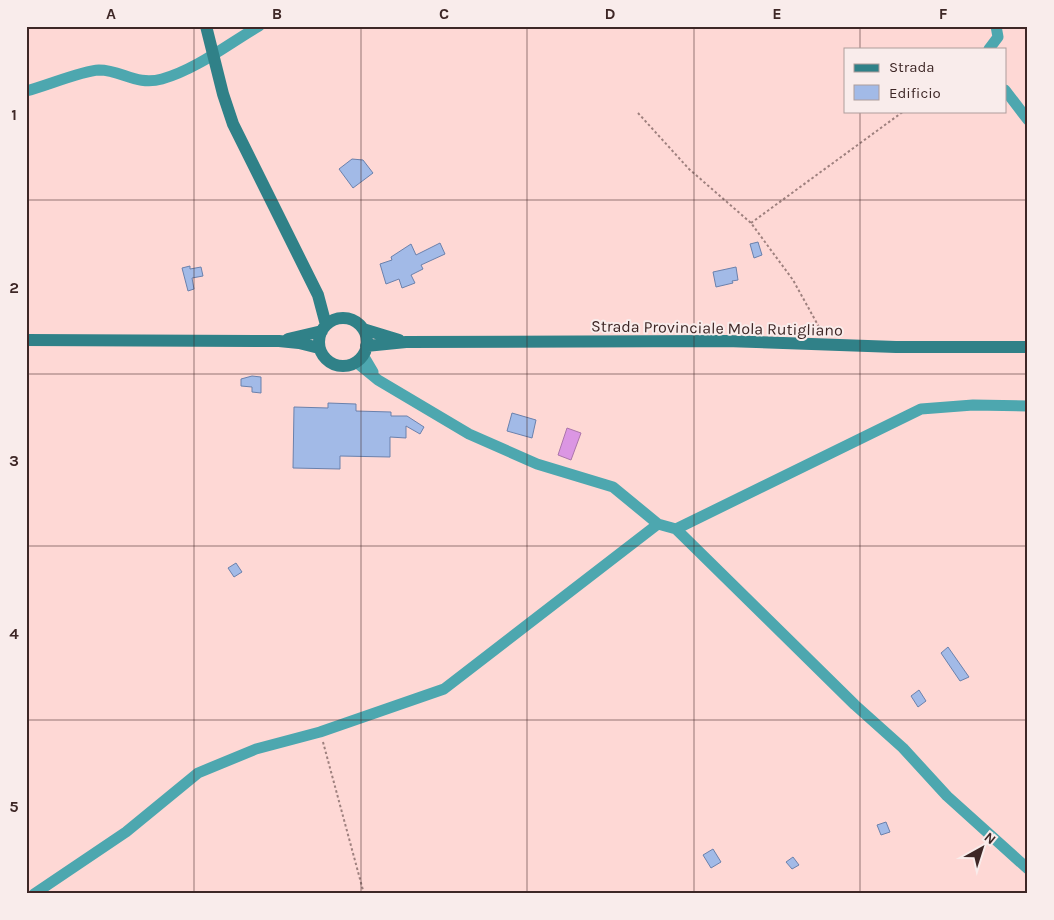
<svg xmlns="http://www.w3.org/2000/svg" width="1054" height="920" font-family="Karla,sans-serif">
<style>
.water{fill:#db96e3;stroke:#ac75aa}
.building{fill:#a2bae7;stroke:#6b81ac}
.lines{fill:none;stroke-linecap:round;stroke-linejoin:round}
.path{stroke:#9e807e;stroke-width:2;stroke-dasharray:2.5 2.5;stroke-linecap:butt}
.minor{stroke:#4da7af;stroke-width:11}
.secondary{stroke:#308188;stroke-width:12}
.grid{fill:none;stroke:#3e2726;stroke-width:1;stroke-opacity:0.55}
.labels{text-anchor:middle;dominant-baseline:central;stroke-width:4;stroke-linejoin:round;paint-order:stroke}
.street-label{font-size:16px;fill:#3e2726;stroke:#f9eceb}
.neatline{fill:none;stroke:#3e2726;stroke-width:2}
.grid-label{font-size:16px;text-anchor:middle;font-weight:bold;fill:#3e2726}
</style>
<rect width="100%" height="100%" fill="#fed8d5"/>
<path class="water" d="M567,428L581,433L571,460L558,455Z"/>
<path class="building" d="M352,159L363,160L373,173L353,188L339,169Z
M758,242L762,255L754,258L750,244Z
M440,243L445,254L421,265L423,269L411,275L415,283L402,288L399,279L386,284L380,264L392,260L391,257L411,244L416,255Z
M190,266V269L201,267L203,276L192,278L194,289L188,291L182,268Z
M736,267L738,280L732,281L733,283L716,287L713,272Z
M252,376L261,377V393L252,392V387L241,386V379Z
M328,403L356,404V411L391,412V416H407L424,427L420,434L406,426V438L390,437V457L340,456V469L293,468L294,407L328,408Z
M512,413L536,420L532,438L507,431Z
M236,563L242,572L234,577L228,568Z
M948,647L969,677L960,681L941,653Z
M919,690L926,701L918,707L911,696Z
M886,822L890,832L881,835L877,825Z
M713,849L721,862L711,868L703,855Z
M793,857L799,865L792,869L786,862Z"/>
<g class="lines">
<path class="path" d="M638,113L689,169L751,223L793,280L819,327
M751,223L904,111
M323,742L364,894"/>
<path class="minor" d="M989,49L998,37L996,26
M1005,90L1028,120
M26,91C46,86 81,71 99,70C122,70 136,86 162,79C197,69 228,44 259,26
M363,355L373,372
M356,362L378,380L469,434L537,464L613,487L658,524L676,529L855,705L903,748L947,796L1028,869
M676,529L921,409L973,405L1028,406
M34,894L126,832L198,773L256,749L320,732L444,689L658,524"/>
<path class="secondary" d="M206,26L223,94L233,124L318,295L326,325
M319 342a24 24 0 1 1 48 0a24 24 0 1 1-48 0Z
M363,329L399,340
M288,339L322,331
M26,340L279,341L299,343L319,348
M366,346L406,342L726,341L896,347H1028"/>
</g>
<path class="grid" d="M194,26V894M361,26V894M527,26V894M694,26V894M860,26V49M860,111V894M26,200H1028M26,374H1028M26,546H1028M26,720H1028"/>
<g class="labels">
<g class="street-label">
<text transform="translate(717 328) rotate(1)">Strada Provinciale Mola Rutigliano</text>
</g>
</g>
<rect width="1054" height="920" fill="none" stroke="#f9eceb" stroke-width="55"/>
<rect x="844" y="48" width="162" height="65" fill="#f9eceb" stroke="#ae9d9c"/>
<rect x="854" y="64" width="25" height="8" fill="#308188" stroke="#ae9d9c"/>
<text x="889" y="72" font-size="15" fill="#3e2726">Strada</text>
<rect x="854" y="85" width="25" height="15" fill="#a2bae7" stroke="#ae9d9c"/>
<text x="889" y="98" font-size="15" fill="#3e2726">Edificio</text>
<g transform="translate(982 848) rotate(39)" stroke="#f9eceb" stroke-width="4" paint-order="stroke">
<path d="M0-4L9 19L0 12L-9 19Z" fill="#3e2726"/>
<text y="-8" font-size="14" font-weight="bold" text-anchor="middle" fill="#3e2726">N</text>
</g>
<rect x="28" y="28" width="998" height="864" class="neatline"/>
<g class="grid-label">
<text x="111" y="19">A</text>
<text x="277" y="19">B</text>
<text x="444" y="19">C</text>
<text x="610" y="19">D</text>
<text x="777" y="19">E</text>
<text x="943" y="19">F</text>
<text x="14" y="120">1</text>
<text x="14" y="293">2</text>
<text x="14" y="466">3</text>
<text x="14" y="639">4</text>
<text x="14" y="812">5</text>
</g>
</svg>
